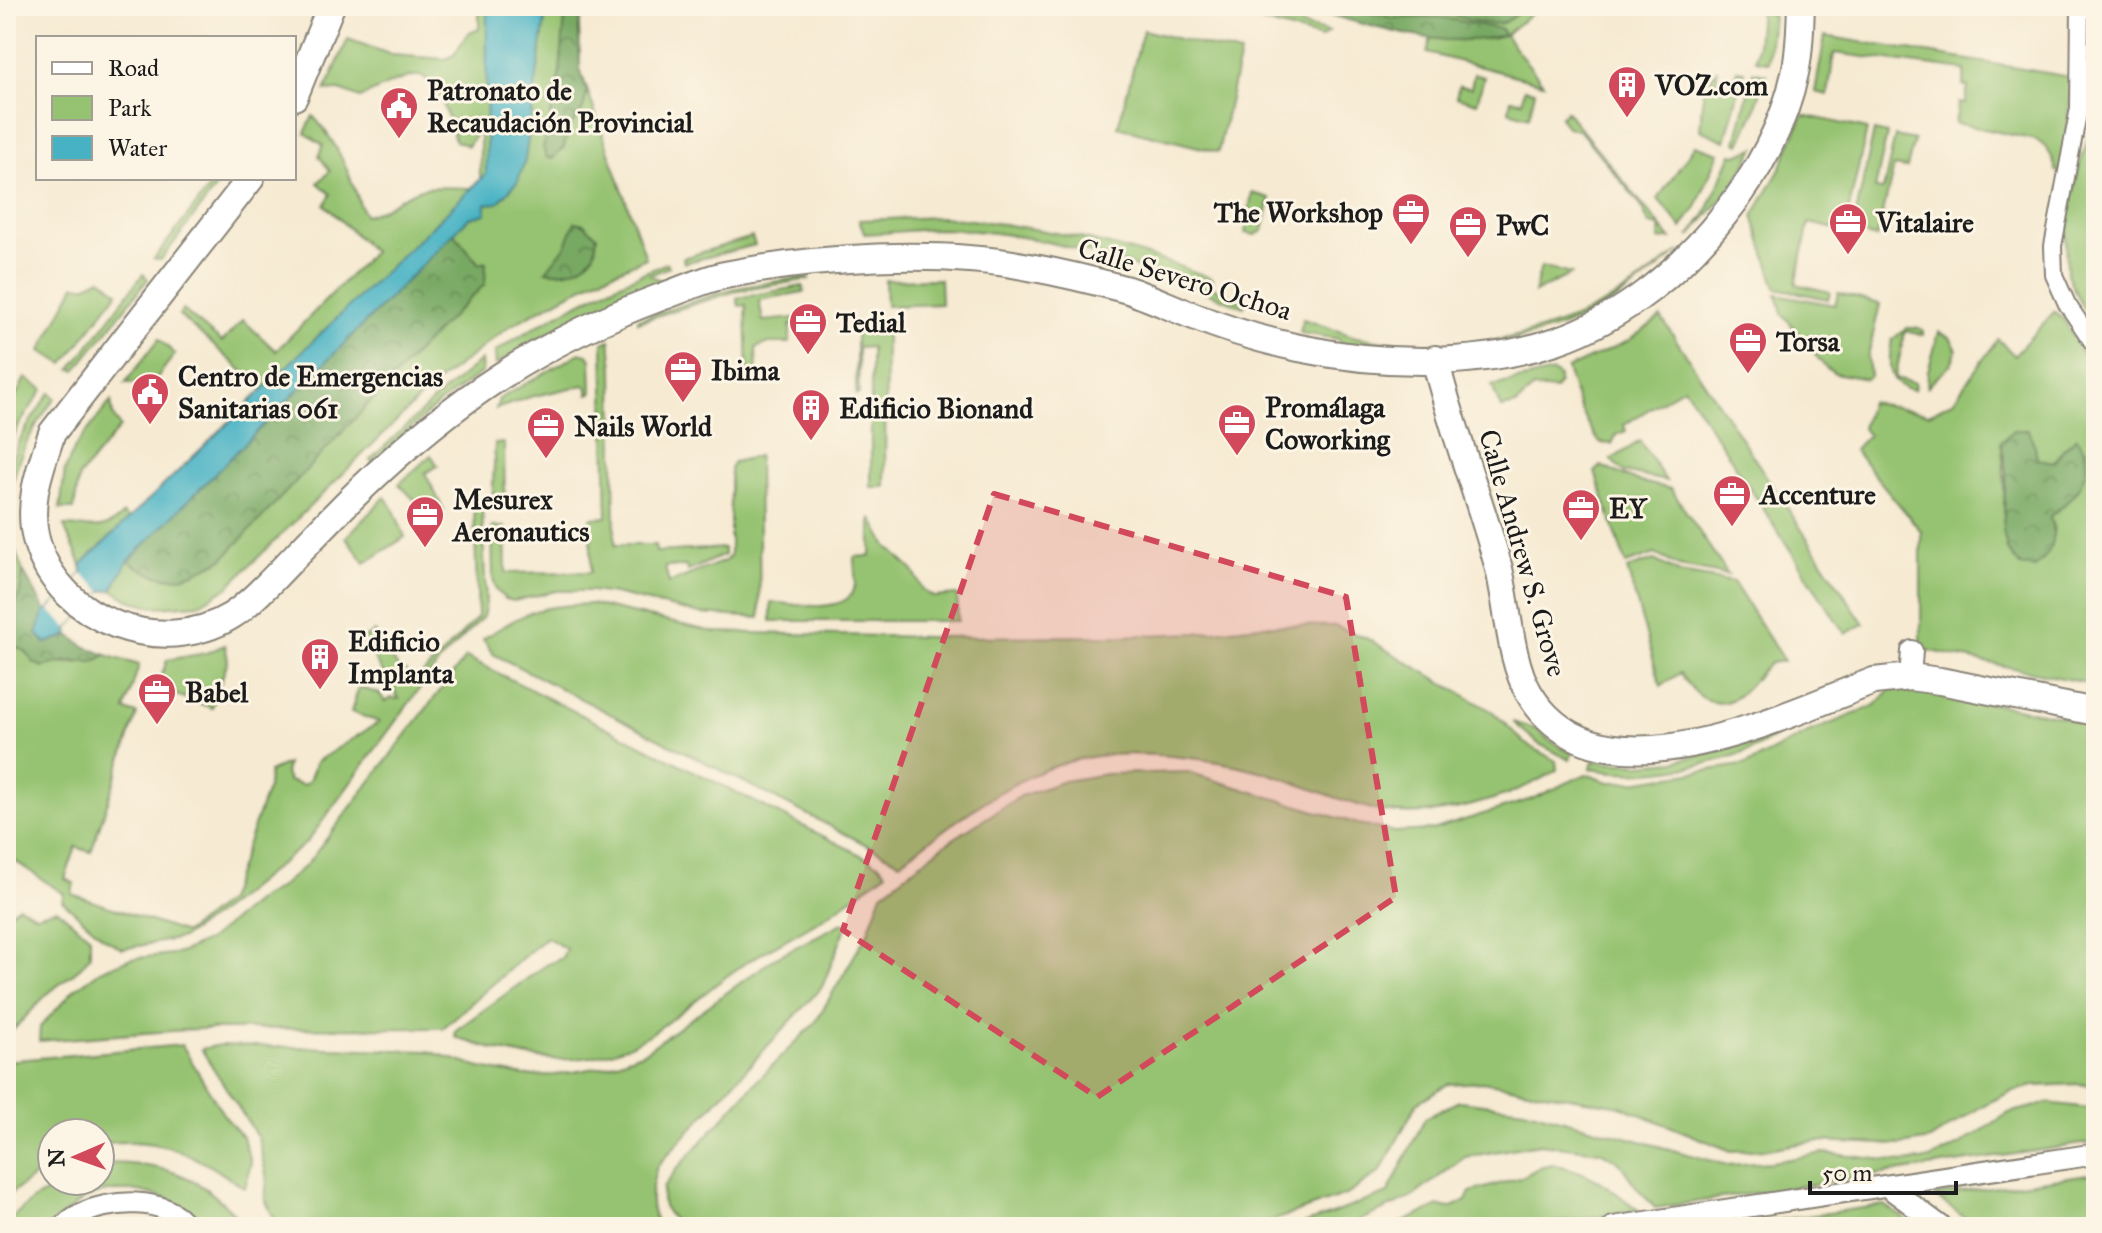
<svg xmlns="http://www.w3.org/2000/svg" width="2102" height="1233" font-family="'IM FELL Great Primer',serif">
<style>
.green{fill:#96c371;stroke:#597046;stroke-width:2;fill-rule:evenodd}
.forest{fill:url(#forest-crowns);stroke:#4a6240;stroke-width:2}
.water{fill:#47b2c4;stroke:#326770;stroke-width:2}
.pier{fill:#f6ead2}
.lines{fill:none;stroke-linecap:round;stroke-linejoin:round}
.pedestrian-casing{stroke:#898377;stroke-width:20}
.minor-casing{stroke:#898377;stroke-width:24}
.tertiary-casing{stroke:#898377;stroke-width:30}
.pedestrian{stroke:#fff;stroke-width:16}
.minor{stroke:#fff;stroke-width:20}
.tertiary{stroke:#fff;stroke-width:26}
.marked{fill:#d1495b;fill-opacity:0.2;stroke:#d1495b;stroke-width:6;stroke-dasharray:16 10;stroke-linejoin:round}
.labels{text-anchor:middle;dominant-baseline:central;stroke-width:6;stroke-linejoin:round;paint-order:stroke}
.poi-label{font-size:28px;font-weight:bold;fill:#1c1c1c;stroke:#fcf5e5;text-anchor:start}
.street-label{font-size:28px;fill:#1c1c1c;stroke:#fcf5e5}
</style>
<defs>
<pattern id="forest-crowns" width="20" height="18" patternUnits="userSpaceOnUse" patternTransform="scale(2)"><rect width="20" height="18" fill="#78a963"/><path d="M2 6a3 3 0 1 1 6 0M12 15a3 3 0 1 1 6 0" fill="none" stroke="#628951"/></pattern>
</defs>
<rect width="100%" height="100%" fill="#fcf5e5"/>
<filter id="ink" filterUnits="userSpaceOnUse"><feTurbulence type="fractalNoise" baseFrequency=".0125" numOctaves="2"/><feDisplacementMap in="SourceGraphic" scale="16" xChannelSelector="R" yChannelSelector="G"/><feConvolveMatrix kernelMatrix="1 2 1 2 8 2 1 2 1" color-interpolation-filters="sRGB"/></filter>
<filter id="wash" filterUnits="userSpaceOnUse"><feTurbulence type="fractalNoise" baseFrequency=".006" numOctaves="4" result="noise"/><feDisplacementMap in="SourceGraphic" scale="32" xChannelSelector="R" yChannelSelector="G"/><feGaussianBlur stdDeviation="1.8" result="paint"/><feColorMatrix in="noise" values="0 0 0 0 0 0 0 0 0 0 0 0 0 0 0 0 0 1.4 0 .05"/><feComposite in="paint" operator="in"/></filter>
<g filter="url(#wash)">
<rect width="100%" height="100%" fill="#f6ead2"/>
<path class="green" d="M479,6H584L579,27L580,69L646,258L593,281L510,326L431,387L228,587L199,604L155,607L129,600L112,590L102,591L82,573C82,559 69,541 64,526C88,527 107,533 123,514L129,519L263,389L179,315L183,310L222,342L243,320L276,351L373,252L325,205L331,194L318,183L330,171L319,156L323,145L305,133L313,116C334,139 344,161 355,190C359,199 359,206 365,215C386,212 403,192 425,188C440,186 456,188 471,188L480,180V128L468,146L455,141C449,123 439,72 414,76C396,79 376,91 360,98L340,90L325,91L348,39L392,55L445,59L454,55L467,34L479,29Z
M1295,6H1541L1505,35L1543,83L1427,53L1431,37L1404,33Z
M2096,6V330L2081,305L2067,274L2066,233L2078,171L2092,126Z
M1760,9L1773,16L1768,62L1756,60Z
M1264,16L1329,32L1321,38L1262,22Z
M1143,30L1240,54L1218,152L1118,127Z
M1825,36L2071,77L2070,105L2060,174L2056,171C2053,157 2049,148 2036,140L1955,123L1959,103L1965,104L1968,87L1963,85L1965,70L1834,53L1828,95L1815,92Z
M1717,70V85L1733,87L1737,70L1744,71L1725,141L1700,130C1703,103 1698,92 1717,70Z
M1753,72L1766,74L1754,113L1740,144L1736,142Z
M1474,74L1484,77L1477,103L1456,97L1459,86L1471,88Z
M1524,89L1535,91L1529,117L1509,111L1511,99L1522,101Z
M1566,111L1671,239L1659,240L1661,227L1649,224L1640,204L1580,131L1567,127L1560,117Z
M1803,115L1867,129L1844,231L1809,223L1796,284L1830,292L1828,299L1776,288L1753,216L1779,171Z
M1874,131L1887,134L1875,189L1883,190L1895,136L1914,140L1907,168L1894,166L1877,238L1852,232Z
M1695,145L1719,153L1696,207L1682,228L1658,199Z
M1755,148L1735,184L1689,237L1706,213L1732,154L1736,155Z
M217,178L220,182L161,260L154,259Z
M1252,193L1270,198L1263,231L1255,235L1245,233Z
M942,217C1036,226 1125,243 1213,279L1210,286L1245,302L1244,307C1148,269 1049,232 944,229C918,229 891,233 865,234L859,220Z
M752,237L755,245L684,263L683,258Z
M1680,251C1656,269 1632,291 1606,306C1544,342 1480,346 1410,350V343C1484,351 1567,330 1630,288C1647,276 1663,263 1680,251Z
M667,263L669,267L650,275L668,284C606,304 549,329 496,365L495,352C549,316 608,287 667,263Z
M1541,267L1571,274L1534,293Z
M143,274L148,279L76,370L71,369Z
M802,277L810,279L733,292L638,322V319L731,289Z
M101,278L118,292L64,364L41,351L75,285L85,286Z
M940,279L941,304L886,306L885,280Z
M803,286L804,292L759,300L763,321L807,317V325H790V343H769L756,348L757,376L748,379L746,305L739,306L737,298Z
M1838,293L1880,304L1868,356L1870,376L1866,379L1835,373L1826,368L1782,313L1777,294L1835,305Z
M2055,311L2065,321L2096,379V685L1921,649V531L1854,450L1868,435L1862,428L1870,402L1929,414L1953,401L1998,339L2014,355ZM2001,442L2035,446L2036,459L2054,462L2064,448L2086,449C2084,485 2079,495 2050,516L2054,531L2007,550C2001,513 2007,478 2001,442Z
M1661,317L1864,624L1845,634L1684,387L1624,425L1626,431L1616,435L1612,444L1600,443C1583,420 1575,397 1567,369L1628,341Z
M1303,319L1356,337L1404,344L1403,349L1340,344L1339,339L1300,333Z
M871,320L886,321L885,487H871V347L858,348L859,394L856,395V330H871Z
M1906,328H1919L1923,331V335L1905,331L1895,378L1915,383L1914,390C1886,386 1888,362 1892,340Z
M1939,332L1950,337L1957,350L1951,364L1927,387L1928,371Z
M159,339L175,354L148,389L136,383H125Z
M610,340L613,368L615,545H655L656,552L724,548V555L688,571L686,566L665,567L669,583L725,561L730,556V468L734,462L758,456L760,618L700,614L614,594L591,591H556L514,601L505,599L496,590L493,578L492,527H505L506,573L591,572V518L607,517L603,343Z
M580,353L588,355L591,360L592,393L588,394V388L584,385L530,397L496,409L499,399Z
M481,360L482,372L437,405L372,463L370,460L433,401Z
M1553,372L1559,377V384L1555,390L1533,388L1516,405L1501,408L1492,386Z
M25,378L43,389L19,425L6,454V416Z
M50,393L55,398C33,428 15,457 11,494L6,495C6,454 27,425 50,393Z
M111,401L113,416L120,427L79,477L74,509H60L65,470L75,447Z
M1640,441L1666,481L1624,472L1611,460Z
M504,443L505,507H492L495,444Z
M431,455L438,466L425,473L444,510L432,518L399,484Z
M1601,466L1637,481L1671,489L1728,575L1679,566L1655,554L1626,564L1595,472Z
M385,497L393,508L405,537L365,563L346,537Z
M482,506L486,603L483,617L440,661L307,842L227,907L182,938L122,949L103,937L62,901L64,894L6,855V514H9L12,542L23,571L20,593L11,615L13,645L26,652L33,662C54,664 87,666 106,655L139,665L125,710L137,714L91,852L76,847L65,879L74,883L72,894L185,933L227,901L268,787L269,772L287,764L285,774L288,781L303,785L309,781L316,762L379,722L351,712L359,687L380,694L385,702L392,698L399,699L362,639L375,632L401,672L405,671L413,684L478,617L474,508Z
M871,517L887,546L913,571L924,591L934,597L957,595L958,621H771V602C791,604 846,615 854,589C857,581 854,566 854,557L871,556Z
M1654,560L1680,573L1733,582L1784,661C1779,662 1775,662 1771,663C1762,667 1755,680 1748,687C1721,716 1698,701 1680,673L1661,686L1627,569Z
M591,604L714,632L793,634L927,637L1122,636L1196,633L1267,625L1335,626L1366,638L1493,712L1525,743L1556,761L1557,770C1507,800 1435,822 1376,810C1337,801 1299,782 1260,771C1212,758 1134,749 1085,758C1014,772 957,821 900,862L493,654L483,639C527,610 539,606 591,604Z
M225,645L228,660L212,708L157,688L167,660L206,653Z
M466,657L879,864L886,873C866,887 847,902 826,916C801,932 773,946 747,962C713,984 683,1013 649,1035C585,1074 521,1060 455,1037L456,1030L546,965L562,958L566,949L546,937L443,1028L199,1029L39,1041L40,1027L75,989L100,971L129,959L180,953L209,940L259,899L279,888L307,864Z
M1891,689L1919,690L2096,723V1087L2080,1084L2034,1086L2010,1092L1982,1106L1930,1140L1902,1145L1819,1141L1767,1149L1731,1151L1620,1106L1482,1082L1448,1084L1417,1103L1380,1172L1348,1194L1255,1227H679L666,1211L662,1200L663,1188L676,1170L757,1081L815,1023L867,934L882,893L947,843L1021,796L1064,781L1106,774L1188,772L1358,824L1394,832L1432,830L1532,799L1586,774L1609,782H1633L1748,764L1808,733L1876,705Z
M1513,722L1538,730L1549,740L1572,753L1570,760L1539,744Z
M1779,735C1768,740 1757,748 1746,752C1702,768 1636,778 1591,769L1593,761L1641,764L1675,761Z
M19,906L36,915L57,909L90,937V956L81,967L46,995L6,1038V915Z
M842,923L847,925L822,987L657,1166C651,1187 646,1208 659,1227H278L265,1199L267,1179L258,1138L201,1049L220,1045L429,1051L480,1068L525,1076L555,1075L607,1066L646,1051L776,957Z
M182,1045L223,1114L243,1138L251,1162L245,1188C194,1155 163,1135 100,1144V1133H52V1163L6,1197V1061Z
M1459,1101L1524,1109L1727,1165L1772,1162L1824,1153L1904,1162L1930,1159L1961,1144L2009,1113L2048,1103L2096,1109V1142L1655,1208L1638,1189L1618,1161L1600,1151L1540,1144L1465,1157L1411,1198L1344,1227H1296L1388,1193L1425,1118Z
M102,1163C168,1163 202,1175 246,1227H198L190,1212L169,1199L139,1191H106L84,1199L47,1227H6V1223L32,1200L68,1181H100Z
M1552,1164C1592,1172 1608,1186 1639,1211L1525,1227H1392L1439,1206L1449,1208L1466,1201L1470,1192L1520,1178L1540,1167Z
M2096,1173V1227H1978L1934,1196Z
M1884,1205L1917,1227H1729Z"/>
<path class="forest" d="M569,6H584L579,27L580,68L587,92L583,109L568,130L564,147L552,159L546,157L543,148L560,72L565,16Z
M1295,6H1351L1393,18L1438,17L1501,29L1504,35C1436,53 1362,21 1295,6Z
M1430,6H1526C1520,11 1513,18 1505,22C1490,28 1444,14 1430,6Z
M575,222L584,224L597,236C596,241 596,251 593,255C584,270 561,274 546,271L566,245Z
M454,233L479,264L486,262L485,284L437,331L223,559C182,580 169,587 128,561Z
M2013,430H2028L2035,446L2037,459L2054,462L2064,448L2077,437C2100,469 2076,497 2050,516C2057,544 2053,548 2035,568L2020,566L2007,550L2003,530L2006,471L2001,442Z
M23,571L45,610L37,634L45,643L69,635L86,647L106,655L94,662L67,661L42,667L33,662L26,652L13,645L8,635L11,615L20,593Z"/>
<path class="water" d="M487,6H547L525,160L518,181L498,203L486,204V214L469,218L128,561L112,590L102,591L68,628L69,635L46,643L37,634L45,610H49L82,573V564L486,174Z"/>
<path class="pier" d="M82,573L102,591L68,628L49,610Z"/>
</g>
<g filter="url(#ink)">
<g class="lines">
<defs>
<path id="pedestrian" d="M2080,6L2079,108L2053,246L2054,275L2067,304L2096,347"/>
<path id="minor" d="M1910,677L1912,651
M1888,1187L1942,1227
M63,1227C68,1223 73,1217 79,1215C108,1200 167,1195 187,1227
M1613,1227L2096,1154"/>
<path id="tertiary" d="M294,97L331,6
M251,178L52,433C40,469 26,504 37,543C60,622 162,658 231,616C246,607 260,592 273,579C302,549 330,519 360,490C453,400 540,342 661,297C682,290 704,279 725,275C818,257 936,249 1029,267C1062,273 1095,281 1128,290C1149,297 1170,307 1191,315C1225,329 1262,340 1299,348C1380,365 1476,368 1556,341C1624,318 1682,269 1725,214C1757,175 1785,123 1795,73C1800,52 1800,28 1801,6
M1435,359C1452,430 1480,498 1499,569C1508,606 1510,661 1529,693C1597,809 1781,716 1874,681L1910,677L1940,681L2096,712"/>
</defs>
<use href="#pedestrian" class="pedestrian-casing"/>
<use href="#minor" class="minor-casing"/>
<use href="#tertiary" class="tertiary-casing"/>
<use href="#pedestrian" class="pedestrian"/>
<use href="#minor" class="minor"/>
<use href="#tertiary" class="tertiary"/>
</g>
</g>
<path class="marked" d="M994,494L1346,597L1396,897L1097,1097L843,930Z"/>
<defs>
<symbol id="building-pin" viewBox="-11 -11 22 30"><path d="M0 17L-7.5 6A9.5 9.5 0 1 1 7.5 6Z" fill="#d1495b" stroke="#fcf5e5"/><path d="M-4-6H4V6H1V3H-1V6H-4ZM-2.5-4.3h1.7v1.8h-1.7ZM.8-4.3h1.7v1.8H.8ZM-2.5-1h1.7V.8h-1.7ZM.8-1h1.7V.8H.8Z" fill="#fff"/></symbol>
<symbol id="civic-pin" viewBox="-11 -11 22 30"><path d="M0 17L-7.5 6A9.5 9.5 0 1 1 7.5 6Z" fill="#d1495b" stroke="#fcf5e5"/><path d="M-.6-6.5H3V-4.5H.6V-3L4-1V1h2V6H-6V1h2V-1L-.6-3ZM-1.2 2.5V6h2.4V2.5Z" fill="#fff"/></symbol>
<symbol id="office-pin" viewBox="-11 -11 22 30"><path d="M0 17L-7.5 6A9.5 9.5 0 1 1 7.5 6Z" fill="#d1495b" stroke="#fcf5e5"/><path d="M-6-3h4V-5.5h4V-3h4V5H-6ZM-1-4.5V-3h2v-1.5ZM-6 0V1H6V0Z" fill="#fff"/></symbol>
</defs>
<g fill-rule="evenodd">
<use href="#building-pin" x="1605" y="63" width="44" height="60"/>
<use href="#civic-pin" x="377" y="84" width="44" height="60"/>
<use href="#office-pin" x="1389" y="190" width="44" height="60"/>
<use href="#office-pin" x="1826" y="200" width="44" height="60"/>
<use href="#office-pin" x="1446" y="203" width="44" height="60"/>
<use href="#office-pin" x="786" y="300" width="44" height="60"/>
<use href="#office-pin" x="1726" y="319" width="44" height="60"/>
<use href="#office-pin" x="661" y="348" width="44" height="60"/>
<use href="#civic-pin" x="128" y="370" width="44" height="60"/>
<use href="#building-pin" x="789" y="386" width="44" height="60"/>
<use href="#office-pin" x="1215" y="401" width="44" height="60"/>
<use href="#office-pin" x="524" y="404" width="44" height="60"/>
<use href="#office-pin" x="1710" y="472" width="44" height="60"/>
<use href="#office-pin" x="1559" y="486" width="44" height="60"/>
<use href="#office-pin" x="403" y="493" width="44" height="60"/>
<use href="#building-pin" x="298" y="635" width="44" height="60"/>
<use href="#office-pin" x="135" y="670" width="44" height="60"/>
</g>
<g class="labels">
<g class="poi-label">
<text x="1655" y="85">VOZ.com</text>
<text x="427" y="90">Patronato de<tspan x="427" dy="32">Recaudación Provincial</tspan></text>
<text x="1383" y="212" text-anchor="end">The Workshop</text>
<text x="1876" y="222">Vitalaire</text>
<text x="1496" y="225">PwC</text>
<text x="836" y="322">Tedial</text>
<text x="1776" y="341">Torsa</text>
<text x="711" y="370">Ibima</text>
<text x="178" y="376">Centro de Emergencias<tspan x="178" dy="32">Sanitarias 061</tspan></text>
<text x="1265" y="407">Promálaga<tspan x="1265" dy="32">Coworking</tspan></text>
<text x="839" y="408">Edificio Bionand</text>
<text x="574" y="426">Nails World</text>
<text x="1760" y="494">Accenture</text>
<text x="453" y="499">Mesurex<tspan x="453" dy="32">Aeronautics</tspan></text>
<text x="1609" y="508">EY</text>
<text x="348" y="641">Edificio<tspan x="348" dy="32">Implanta</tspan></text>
<text x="185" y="692">Babel</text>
</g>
<g class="street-label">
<text transform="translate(1185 279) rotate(17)">Calle Severo Ochoa</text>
<text transform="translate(1523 553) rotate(74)">Calle Andrew S. Grove</text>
</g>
</g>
<rect width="2102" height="1233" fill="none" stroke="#fcf5e5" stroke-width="32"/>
<rect x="36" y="36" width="260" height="144" fill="#fcf5e5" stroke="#a29e95" stroke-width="2"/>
<rect x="52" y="62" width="40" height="12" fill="#ffffff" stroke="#a29e95" stroke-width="2"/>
<text x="108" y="76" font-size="24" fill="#1c1c1c">Road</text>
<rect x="52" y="96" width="40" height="24" fill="#96c371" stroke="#a29e95" stroke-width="2"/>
<text x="108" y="116" font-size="24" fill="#1c1c1c">Park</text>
<rect x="52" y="136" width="40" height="24" fill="#47b2c4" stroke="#a29e95" stroke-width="2"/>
<text x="108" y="156" font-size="24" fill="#1c1c1c">Water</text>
<g transform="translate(76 1157) rotate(268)"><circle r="38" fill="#fcf5e5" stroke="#a29e95" stroke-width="2"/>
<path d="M0-6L14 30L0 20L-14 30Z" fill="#d1495b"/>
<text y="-12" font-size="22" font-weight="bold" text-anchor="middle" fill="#1c1c1c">N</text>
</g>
<path d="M1810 1181v12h146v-12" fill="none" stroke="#1c1c1c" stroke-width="4"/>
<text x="1822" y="1181" font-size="24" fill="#1c1c1c" stroke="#fcf5e5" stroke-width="6" paint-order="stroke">50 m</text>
</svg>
